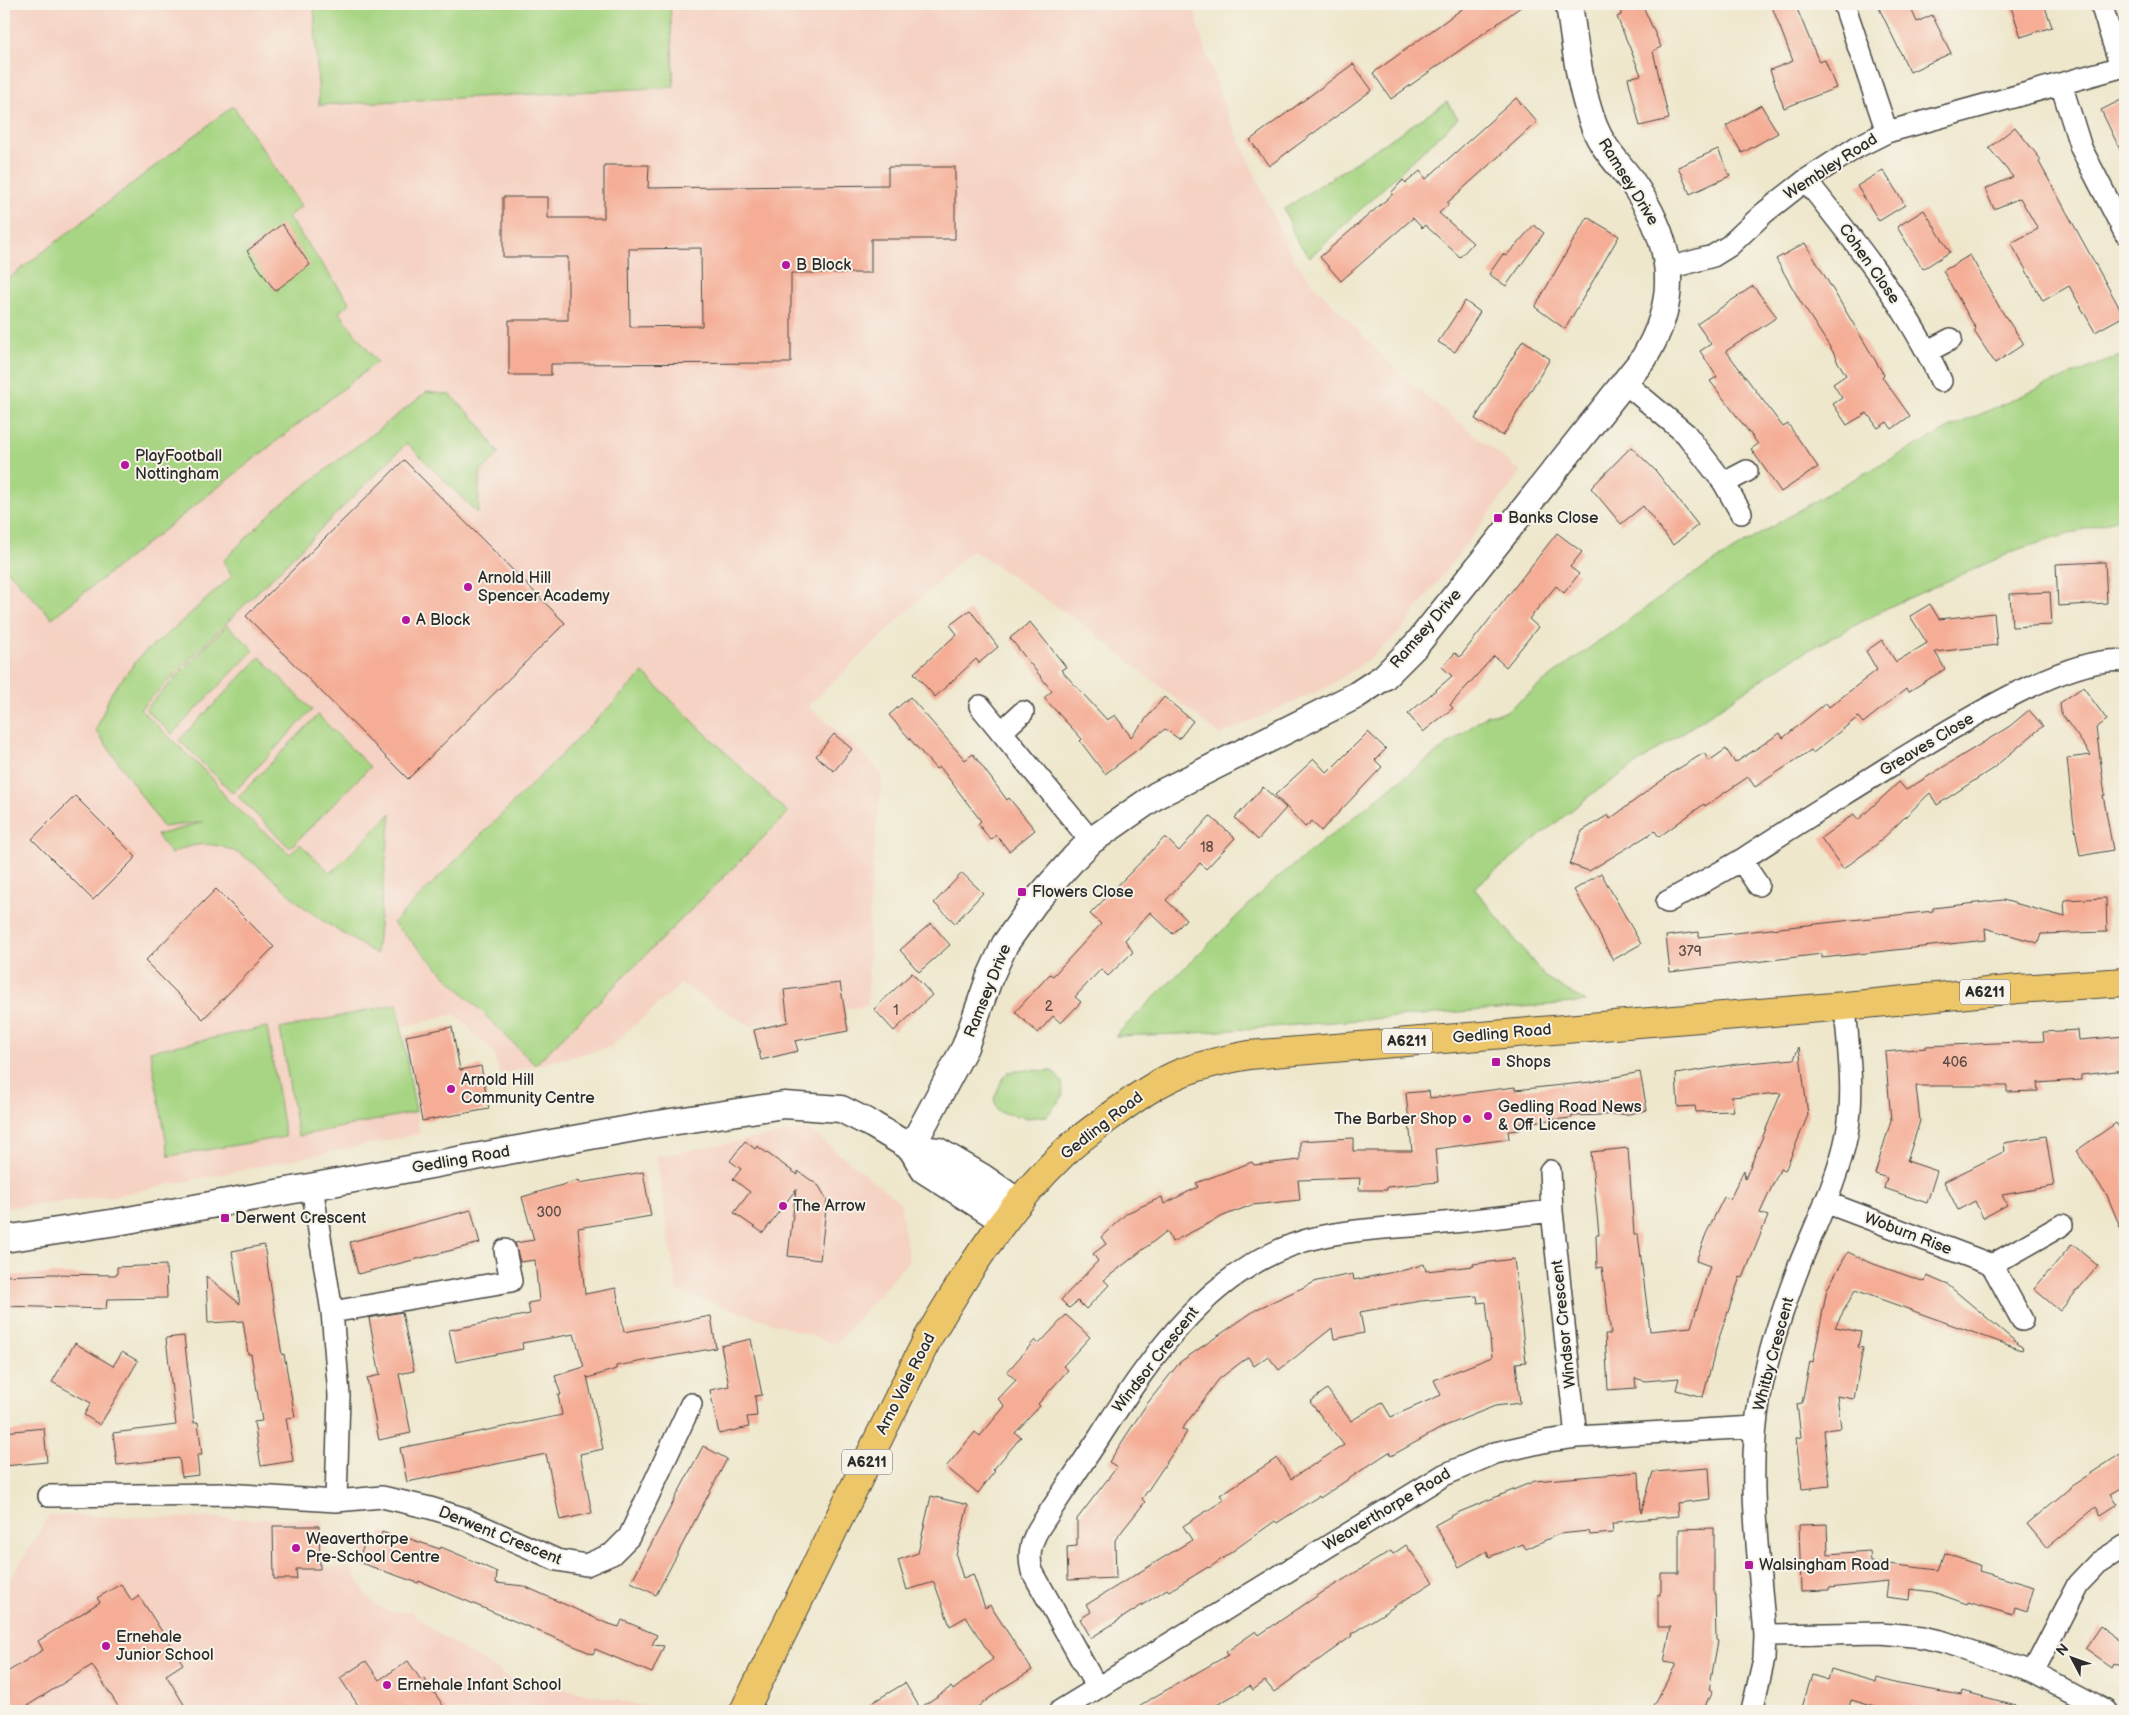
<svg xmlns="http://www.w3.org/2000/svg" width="2129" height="1715" font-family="'Balsamiq Sans',sans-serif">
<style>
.built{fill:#f5d2c3}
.green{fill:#a7d583;stroke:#698057}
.building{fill:#f5ad96;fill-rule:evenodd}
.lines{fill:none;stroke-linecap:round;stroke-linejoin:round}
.minor-casing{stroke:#484743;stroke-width:24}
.tertiary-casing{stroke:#484743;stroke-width:29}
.primary-casing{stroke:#484743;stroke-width:30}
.minor{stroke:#fff;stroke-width:21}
.tertiary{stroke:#fff;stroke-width:26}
.primary{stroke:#ecc669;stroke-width:28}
.poi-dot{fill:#b5179e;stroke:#f7f3e8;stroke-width:2}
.labels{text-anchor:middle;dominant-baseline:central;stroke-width:4;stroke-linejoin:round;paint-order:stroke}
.number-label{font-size:14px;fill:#5e4c46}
.shield{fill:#f7f3e8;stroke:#686764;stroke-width:1}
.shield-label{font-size:15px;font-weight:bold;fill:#2b2b2b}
.street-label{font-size:16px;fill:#2b2b2b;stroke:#f7f3e8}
.poi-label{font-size:16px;fill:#2b2b2b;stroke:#f7f3e8;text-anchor:start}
</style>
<rect width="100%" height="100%" fill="#f7f3e8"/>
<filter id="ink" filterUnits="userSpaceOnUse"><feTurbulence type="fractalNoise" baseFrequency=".02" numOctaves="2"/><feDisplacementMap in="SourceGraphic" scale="10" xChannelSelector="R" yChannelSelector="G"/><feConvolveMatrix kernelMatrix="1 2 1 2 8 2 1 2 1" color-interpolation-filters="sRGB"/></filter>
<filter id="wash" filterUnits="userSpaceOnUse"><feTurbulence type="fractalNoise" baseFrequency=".0096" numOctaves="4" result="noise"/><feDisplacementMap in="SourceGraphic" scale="20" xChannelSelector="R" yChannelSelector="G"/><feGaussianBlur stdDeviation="1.12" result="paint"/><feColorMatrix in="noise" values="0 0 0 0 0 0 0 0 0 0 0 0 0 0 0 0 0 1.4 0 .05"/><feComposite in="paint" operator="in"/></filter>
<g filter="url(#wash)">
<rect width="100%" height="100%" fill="#eee7cc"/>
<path class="built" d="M4,4H1194L1199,30L1223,103L1293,259L1317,288L1403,377L1521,472L1398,634L1368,660L1329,686L1220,735L1084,625L972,550L808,706L865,755L882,775L870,894L868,1005L751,1026L681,984L610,1047L500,1074L494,1053L455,1014L399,1028L420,1134L113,1196L4,1208Z
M808,1129L900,1202L909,1260L836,1344L677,1291L656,1156Z
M49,1515L323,1520L326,1569L350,1566L368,1597L375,1604L392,1612L411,1611L434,1631L510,1678L645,1706L643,1711H4V1590Z"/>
<path class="green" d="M314,4H670L674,87L319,105Z
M1447,102L1458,118L1310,257L1297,241L1284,209Z
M233,106L301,206L288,217L350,303L339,312L377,362L52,618L4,567V282Z
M2125,354V517L2019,549L1891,606L1792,659L1592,794L1474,888L1545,977L1586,1002L1182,1034L1115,1036L1271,883L1394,785L1487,715L1505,712L1571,661L1689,577L1823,496L1949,428L2051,383Z
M427,392L450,395L476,420L499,454L480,473L478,514L407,443L140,709L212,778L229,802L290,854L300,844L331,873L391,813L376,954C353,939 327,925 305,908C266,875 228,823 171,854L157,835L204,822L163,827L96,730L111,693L141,655L170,632L232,576L223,561L275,509Z
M227,625L254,650L172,734L145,709Z
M260,657L312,710L233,793L179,740Z
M643,673L788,813L535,1065L393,923Z
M318,715L370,767L290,848L238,797Z
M397,1004L416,1112L298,1136L280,1029Z
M267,1027L285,1137L169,1156L150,1051Z
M1027,1070L1052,1071L1062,1082L1063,1096L1047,1116L1028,1118L998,1112L994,1099L1001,1082L1008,1072Z"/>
<g id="blocks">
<path class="building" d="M1469,4H1525L1391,99L1373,73Z
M1620,4H1642L1661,47L1653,51L1669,119L1640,126L1628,78L1641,75L1617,17L1621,15Z
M1771,4H1795L1819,62L1825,60L1836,88L1784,108L1770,70L1793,61Z
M1877,4H1909L1917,22L1932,15L1951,53L1910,72Z
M2010,4H2044L2052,27L2021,37Z
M1353,64L1372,90L1269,166L1250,140Z
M1516,98L1537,122L1447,203L1449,204L1439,213L1473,243L1460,257L1425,225L1422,228L1413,218L1341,281L1320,257L1393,194L1391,193L1403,180L1406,183L1420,171L1426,179Z
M2125,98V160L2101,110Z
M1761,105L1778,133L1742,153L1726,126Z
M2015,127L2041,160L2039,162L2124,316L2095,332L2069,286L2043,301L2011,243L2038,229L2020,198L1994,209L1985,189L2013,177L1989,148Z
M1718,149L1730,176L1690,194L1678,167Z
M604,165H649L648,188L888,185V167H955V239H871V273H791V363L551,364V375H509V320H568V257H503V197H548V218H604ZM701,248L702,326L630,327L629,249Z
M1883,170L1905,205L1879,221L1857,186Z
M1924,210L1950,252L1923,269L1897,227Z
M1587,217L1619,236L1565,329L1535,307Z
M282,224L310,265L275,291L247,251Z
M1534,225L1544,233L1506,286L1489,274L1503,254L1506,256Z
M1805,243L1884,375L1882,377L1910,416L1892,429L1887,422L1878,428L1867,413L1847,425L1833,404L1842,398L1833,384L1846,375L1836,359L1837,358L1800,301L1776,259Z
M1970,255L2001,310L2024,344L1995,363L1974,331L1976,329L1943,271Z
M1753,286L1777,317L1726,351L1783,427L1788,424L1818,467L1781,492L1751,449L1758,444L1710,381L1717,377L1700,351L1711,344L1697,324Z
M1465,301L1480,312L1455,352L1438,342Z
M1523,340L1550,359L1503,436L1475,419Z
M1631,447L1655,470L1698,525L1673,545L1643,506L1621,524L1591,488Z
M404,460L565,623L408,779L246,616Z
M1557,533L1582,552L1570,567L1579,574L1564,593L1556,586L1529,619L1538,627L1506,667L1494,656L1450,705L1453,708L1423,732L1408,714L1452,676L1442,667L1455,653L1460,657Z
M2105,562L2107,603L2058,606L2056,564Z
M2050,592L2052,625L2012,627L2010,594Z
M1930,604L1939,619L1994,613L1997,645L1935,652L1945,669L1908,692L1906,689L1863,723L1858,717L1813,753L1811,750L1755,787L1748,777L1705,806L1704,804L1659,837L1655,831L1589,871L1569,864L1582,831L1608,815L1610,819L1673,772L1704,753L1709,761L1726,749L1735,763L1780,733L1783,738L1826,703L1829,707L1877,670L1866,651L1882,640L1896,662L1927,643L1910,616Z
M970,610L998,647L979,663L976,659L935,697L914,673L957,634L950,625Z
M1030,622L1066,667L1061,670L1107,720L1115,715L1131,737L1164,697L1193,721L1179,739L1165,729L1105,774L1080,741L1082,739L1044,698L1052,691L1010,638Z
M2083,687L2107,720L2096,728L2105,795H2103L2113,850L2080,856L2073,817L2067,758L2091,755L2061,713L2060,703Z
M910,697L965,760L973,754L1007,800L1009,798L1035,830L1009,851L996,835L991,840L978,824L981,821L940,767L936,769L889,715Z
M2029,710L2043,726L1992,769L1937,805L1930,793L1876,845L1843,869L1821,838L1854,814L1858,820L1899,782L1906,790L2010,726Z
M1368,732L1386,749L1375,760L1382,767L1321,831L1312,821L1305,827L1275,795L1314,759L1327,773Z
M834,734L852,749L834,771L816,756Z
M1263,787L1286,808L1258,840L1235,818Z
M75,796L136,857L93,900L32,839Z
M1210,816L1235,838L1206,869L1200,863L1166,900L1186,919L1173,934L1150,912L1125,940L1133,952L1108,976L1101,969L1075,997L1081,1002L1061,1023L1053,1016L1038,1033L1015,1012L1050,974L1053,976L1101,924L1090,914L1165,837L1179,851Z
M962,873L983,893L955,923L934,903Z
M1601,873L1641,944L1613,960L1598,932H1599L1574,890Z
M216,889L274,947L203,1019L145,961Z
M2106,898L2107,932L2041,934L2038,943L1985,928L1986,940L1822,958V954L1670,972L1666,936L1699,932V937L1933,911V908L2003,900L2065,917L2064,900Z
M931,923L950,945L919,972L900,950Z
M912,973L932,995L894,1031L874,1009Z
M840,983L848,1031L795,1041L798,1051L761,1060L754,1030L788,1022L784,990Z
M452,1027L460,1070L481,1066L489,1109L422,1121L406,1036Z
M2078,1030L2079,1040L2125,1036V1070L2081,1075V1080L2037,1083L2038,1091L2007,1092V1086H1916L1920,1121L1907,1161L1937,1171L1927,1203L1884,1188L1887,1178L1875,1174L1891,1120L1885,1052L1926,1048V1046L2044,1041L2043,1032Z
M1799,1047L1808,1115L1785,1171L1780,1169L1760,1213L1768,1216L1743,1278L1740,1277L1718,1341L1703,1397L1676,1390L1679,1378L1645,1381L1635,1378L1636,1388L1608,1390L1605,1334H1611L1602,1267L1597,1268L1596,1235H1599L1591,1152L1628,1148L1634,1234H1638L1650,1331L1691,1327L1710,1266L1696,1261L1706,1234L1724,1197L1730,1199L1744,1170L1745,1179L1781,1093L1731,1097L1734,1111L1696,1112L1695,1106L1678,1107L1676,1074L1737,1064L1794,1059Z
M1640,1072L1647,1110L1629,1114L1572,1116V1118L1520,1123V1130L1508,1131L1509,1139L1435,1149L1438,1182L1387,1187V1190H1359L1360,1178L1298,1180L1300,1200L1252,1205L1223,1216L1172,1242L1167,1231L1104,1280L1109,1285L1086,1309L1078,1301L1069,1308L1061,1300L1098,1261L1093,1254L1106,1244L1101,1237L1127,1213L1162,1197L1164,1204L1198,1187L1196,1183L1252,1162L1254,1165L1300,1160V1141L1353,1138V1151H1412L1406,1093L1429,1091L1430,1098L1515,1087V1090L1591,1082Z
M2116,1123L2125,1136L2124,1237L2107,1195L2076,1151Z
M2046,1136L2054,1186L2002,1195L2007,1205L1983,1218L1975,1201L1958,1210L1944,1182L2005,1151L2004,1143Z
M745,1141L755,1149L757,1146L798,1175V1171L819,1186L827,1200L820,1260L788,1256L796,1189L763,1233L734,1213L750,1192L733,1179L741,1169L730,1161Z
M643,1172L651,1216L578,1228L585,1294L616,1288L624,1332L711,1316L716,1348L616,1366V1369L588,1378L587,1376L603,1449L580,1454L592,1513L560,1520L546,1454L407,1482L400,1448L562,1415L558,1395H561L555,1376L584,1367L574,1334L522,1343L523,1349L456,1362L449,1330L530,1314L528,1303L539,1301L535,1260L520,1262L515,1243L534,1240L522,1197L579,1180L580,1183Z
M471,1210L480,1243L358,1274L350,1242Z
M2072,1244L2098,1266L2060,1311L2034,1289Z
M264,1245L282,1355L284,1354L295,1417L286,1418L293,1461L261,1466L254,1422L262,1421L251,1354H248L243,1321L208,1323L206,1276L240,1304L232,1251Z
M1848,1252L1868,1262L1925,1282L1927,1276L1948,1285L2023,1348L2022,1350L1855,1290L1835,1327L1861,1332L1858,1347L1863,1348L1854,1399L1837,1396L1841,1428L1824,1430L1830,1486L1802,1489L1796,1438L1801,1437L1797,1404L1802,1403L1810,1361L1813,1362L1827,1289Z
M1514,1259L1526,1362L1516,1363L1520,1403L1495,1406L1443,1427L1391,1456L1389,1452L1320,1498L1319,1496L1277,1523L1275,1521L1209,1568L1208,1567L1169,1591L1167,1589L1091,1638L1080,1619L1091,1612L1086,1605L1192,1540L1183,1526L1224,1500L1220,1495L1277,1458L1291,1479L1344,1445L1310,1402L1327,1389L1351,1421L1382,1402L1391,1417L1441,1395L1434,1380L1492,1357L1486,1302L1478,1303L1477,1296L1420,1301L1360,1312L1364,1333L1334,1339L1332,1328L1279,1370L1268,1356L1254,1366L1248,1357L1219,1379L1182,1429L1187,1432L1142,1499L1145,1502L1115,1540L1116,1578L1068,1580L1067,1547L1077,1546V1519L1117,1467L1109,1462L1146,1405L1180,1362L1257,1309L1317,1281L1353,1274L1354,1280L1409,1269L1424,1264L1426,1271L1474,1266L1473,1264Z
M166,1265L167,1298L107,1299L106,1309L4,1306V1276L52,1274L117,1275V1267Z
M402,1312L414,1371L399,1374L411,1433L379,1440L367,1378L380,1375L369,1318Z
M1066,1315L1090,1337L1063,1366L1068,1370L1038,1404L1040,1406L1015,1433L1021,1437L993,1470L995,1471L978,1493L946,1467L975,1432L980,1436L1005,1406L998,1399L1016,1380L1007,1372L1035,1340L1039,1344Z
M184,1336L194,1423L198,1422L202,1455H197L199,1475L182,1477L179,1458L117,1465L113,1433L176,1425L166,1338Z
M751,1339L762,1395L755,1396L757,1416L747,1417L749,1427L719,1434L710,1390L729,1386L721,1346Z
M75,1343L113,1366L122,1352L138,1361L100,1425L84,1415L91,1403L52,1382Z
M44,1428L47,1462L4,1466V1432Z
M703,1446L727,1459L656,1595L631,1582Z
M2125,1451V1486L2111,1494L2118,1504L2101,1515L2096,1507L2047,1548L2027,1524L2070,1488V1487Z
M1709,1468L1711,1499L1677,1503L1678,1516L1616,1522V1524H1612L1613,1533L1590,1535L1589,1531L1559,1534L1526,1549L1523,1544L1489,1557L1487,1551L1459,1567L1435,1525L1457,1513L1535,1481L1639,1472L1641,1513L1653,1472Z
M931,1496L968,1505L956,1555L963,1578L973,1574L985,1608L990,1605L1032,1670L1003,1688L972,1711H858L905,1683L920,1708L951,1687L953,1690L993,1659L966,1617L950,1626L934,1582L907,1590L898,1560L918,1553Z
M1827,1524L1828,1554L1870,1551L1871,1562L1938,1570L1944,1553L1980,1565L1979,1571L2034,1587L2027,1611L2015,1607L2013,1615L1968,1602L1967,1604L1933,1592L1910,1589L1909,1600L1886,1597L1888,1582L1829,1588V1590L1801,1591L1799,1525Z
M273,1526H319L320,1569H296L297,1579H274Z
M1714,1528V1594H1715L1716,1640L1718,1641L1709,1690L1713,1692L1703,1711H1651L1676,1664L1664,1662L1671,1627H1658V1595H1661V1573H1679V1529Z
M382,1532L406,1541L407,1538L440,1549L441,1547L460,1555L497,1572L496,1583L524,1586L606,1623L619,1627L622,1620L657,1635L652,1645L664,1646L652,1673L595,1649L593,1654L419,1581L418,1583L358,1562L367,1536L379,1540Z
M1406,1545L1433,1582L1351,1634L1352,1636L1274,1692L1265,1681L1253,1690L1250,1686L1206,1711H1133L1154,1697L1228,1655L1226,1652L1256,1631L1259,1635L1323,1592L1391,1551L1393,1554Z
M121,1584L132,1601L139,1596L183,1664L166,1675L188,1711H121L92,1665L19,1711H4V1674L43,1650L38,1641L100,1602L97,1598Z
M2100,1626L2125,1644V1670L2115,1664L2113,1668L2085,1648Z
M366,1661L379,1680L408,1661L421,1680L424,1678L447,1711H362L340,1678Z
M1831,1669L1876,1682L1877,1678L1898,1684L1961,1695L1962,1691L2015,1705L2014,1711H1889L1851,1700L1848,1711H1801L1812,1675L1828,1680Z"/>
</g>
</g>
<g filter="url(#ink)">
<use href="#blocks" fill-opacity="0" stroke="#484743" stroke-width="1"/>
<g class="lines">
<defs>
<path id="minor" d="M1844,4L1887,132
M2101,4L2121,67
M2061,84L2081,148L2125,233
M1806,180C1856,243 1908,307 1941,381
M1669,268L1713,256L1729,246L1764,213L1806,180L1857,147L1887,132L2125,66
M1928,351L1951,339
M1625,383L1686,434L1724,483L1741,513
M1724,483L1747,471
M980,706L1091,841
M1001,732L1023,712
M1741,860L1758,885
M1667,902C1692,888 1718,874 1743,859C1791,827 1841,797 1890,766C1942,735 2066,653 2125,661
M1550,1171L1552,1211
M312,1187L332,1312L339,1395L336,1501
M1825,1202L1992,1265
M332,1312L511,1281L505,1250
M2022,1320L1992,1265L2062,1225
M49,1496L225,1494L336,1501L382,1497L430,1508L463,1518L557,1560L586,1565L612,1554L629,1537L691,1404
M1765,1635L1881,1633L1923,1637L1944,1642L2033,1672L2106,1711
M2033,1672L2078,1584L2098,1563L2125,1546
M1097,1688L1032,1571C1027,1552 1032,1538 1043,1522C1061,1495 1079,1468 1097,1441C1152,1355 1214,1261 1319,1237C1354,1229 1390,1228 1424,1225C1467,1221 1510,1216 1552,1211L1576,1437
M1060,1711L1444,1475L1495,1453L1547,1441L1576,1437L1755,1427
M1752,1711L1764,1659L1765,1635C1759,1558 1746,1472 1760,1396C1768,1352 1783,1308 1799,1266C1816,1223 1838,1180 1847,1134C1855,1092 1848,1048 1845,1006"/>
<path id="tertiary" d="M911,1148L965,1047L989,979L1005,944L1035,902L1075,857L1091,841L1157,795L1355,696L1384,677L1417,644L1644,358C1683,294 1672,239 1630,179C1617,162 1602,147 1594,126C1579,87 1575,44 1569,4
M911,1148L938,1151L982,1177L1018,1202
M4,1239L117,1222L651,1125L784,1105L841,1109L873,1125L911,1148L924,1170L1004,1221"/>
<path id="primary" d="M744,1711L928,1338C966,1273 1007,1208 1062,1155C1078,1139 1097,1126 1115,1113C1137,1097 1158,1082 1183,1072C1205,1064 1227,1059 1249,1055L1845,1006L2018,989L2125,982"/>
</defs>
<use href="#minor" class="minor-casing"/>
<use href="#tertiary" class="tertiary-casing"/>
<use href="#primary" class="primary-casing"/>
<use href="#minor" class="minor"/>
<use href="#tertiary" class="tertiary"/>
<use href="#primary" class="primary"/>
</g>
</g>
<g class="poi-dot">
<circle cx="786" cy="265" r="5"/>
<circle cx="125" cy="465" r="5"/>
<rect x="1493" y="513" width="10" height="10" rx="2.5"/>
<circle cx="468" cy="587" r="5"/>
<circle cx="406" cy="620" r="5"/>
<rect x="1017" y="887" width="10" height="10" rx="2.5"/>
<rect x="1491" y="1057" width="10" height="10" rx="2.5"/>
<circle cx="451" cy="1089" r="5"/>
<circle cx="1488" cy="1116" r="5"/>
<circle cx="1467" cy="1119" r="5"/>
<circle cx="783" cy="1206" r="5"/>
<rect x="220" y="1213" width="10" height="10" rx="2.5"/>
<circle cx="296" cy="1548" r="5"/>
<rect x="1744" y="1560" width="10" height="10" rx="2.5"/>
<circle cx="106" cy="1646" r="5"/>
<circle cx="387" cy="1685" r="5"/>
</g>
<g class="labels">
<g class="number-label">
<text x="1207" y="847">18</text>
<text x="1690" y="951">379</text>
<text x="1049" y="1006">2</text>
<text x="896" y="1010">1</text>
<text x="1955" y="1062">406</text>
<text x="549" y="1212">300</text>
</g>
<g class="shield">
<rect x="1960" y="979.5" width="50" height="25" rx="4"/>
<rect x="1382" y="1028.5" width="50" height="25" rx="4"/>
<rect x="842" y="1449.5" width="50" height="25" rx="4"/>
</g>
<g class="shield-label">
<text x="1985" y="992">A6211</text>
<text x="1407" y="1041">A6211</text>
<text x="867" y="1462">A6211</text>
</g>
<g class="street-label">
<text transform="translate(1831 167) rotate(-33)">Wembley Road</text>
<text transform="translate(1628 182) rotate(58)">Ramsey Drive</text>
<text transform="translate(1869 264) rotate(55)">Cohen Close</text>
<text transform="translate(1426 629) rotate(-49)">Ramsey Drive</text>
<text transform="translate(1927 745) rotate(-31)">Greaves Close</text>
<text transform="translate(988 991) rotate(-68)">Ramsey Drive</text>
<text transform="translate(1502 1034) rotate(-5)">Gedling Road</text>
<text transform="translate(1102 1126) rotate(-38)">Gedling Road</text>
<text transform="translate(461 1160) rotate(-10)">Gedling Road</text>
<text transform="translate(1908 1234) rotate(21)">Woburn Rise</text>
<text transform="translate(1564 1324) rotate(-96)">Windsor Crescent</text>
<text transform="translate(1774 1354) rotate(-75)">Whitby Crescent</text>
<text transform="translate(1156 1360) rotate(-52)">Windsor Crescent</text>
<text transform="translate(906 1384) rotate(-63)">Arno Vale Road</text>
<text transform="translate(1387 1510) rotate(-31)">Weaverthorpe Road</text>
<text transform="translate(500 1536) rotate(22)">Derwent Crescent</text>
</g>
<g class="poi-label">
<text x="796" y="265">B Block</text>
<text x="135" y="456">PlayFootball<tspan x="135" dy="18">Nottingham</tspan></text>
<text x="1508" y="518">Banks Close</text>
<text x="478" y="578">Arnold Hill<tspan x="478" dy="18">Spencer Academy</tspan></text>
<text x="416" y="620">A Block</text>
<text x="1032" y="892">Flowers Close</text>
<text x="1506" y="1062">Shops</text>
<text x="461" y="1080">Arnold Hill<tspan x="461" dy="18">Community Centre</tspan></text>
<text x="1498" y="1107">Gedling Road News<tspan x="1498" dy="18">&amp; Off Licence</tspan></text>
<text x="1457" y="1119" text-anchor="end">The Barber Shop</text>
<text x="793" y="1206">The Arrow</text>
<text x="235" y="1218">Derwent Crescent</text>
<text x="306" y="1539">Weaverthorpe<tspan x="306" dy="18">Pre-School Centre</tspan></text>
<text x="1759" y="1565">Walsingham Road</text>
<text x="116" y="1637">Ernehale<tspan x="116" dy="18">Junior School</tspan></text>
<text x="397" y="1685">Ernehale Infant School</text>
</g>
</g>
<rect width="2129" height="1715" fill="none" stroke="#f7f3e8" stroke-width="20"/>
<g transform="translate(2072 1658) rotate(311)" stroke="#f7f3e8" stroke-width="4" paint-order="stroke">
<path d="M0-4L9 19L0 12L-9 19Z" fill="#2b2b2b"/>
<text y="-8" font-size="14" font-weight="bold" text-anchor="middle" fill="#2b2b2b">N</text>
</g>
</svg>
